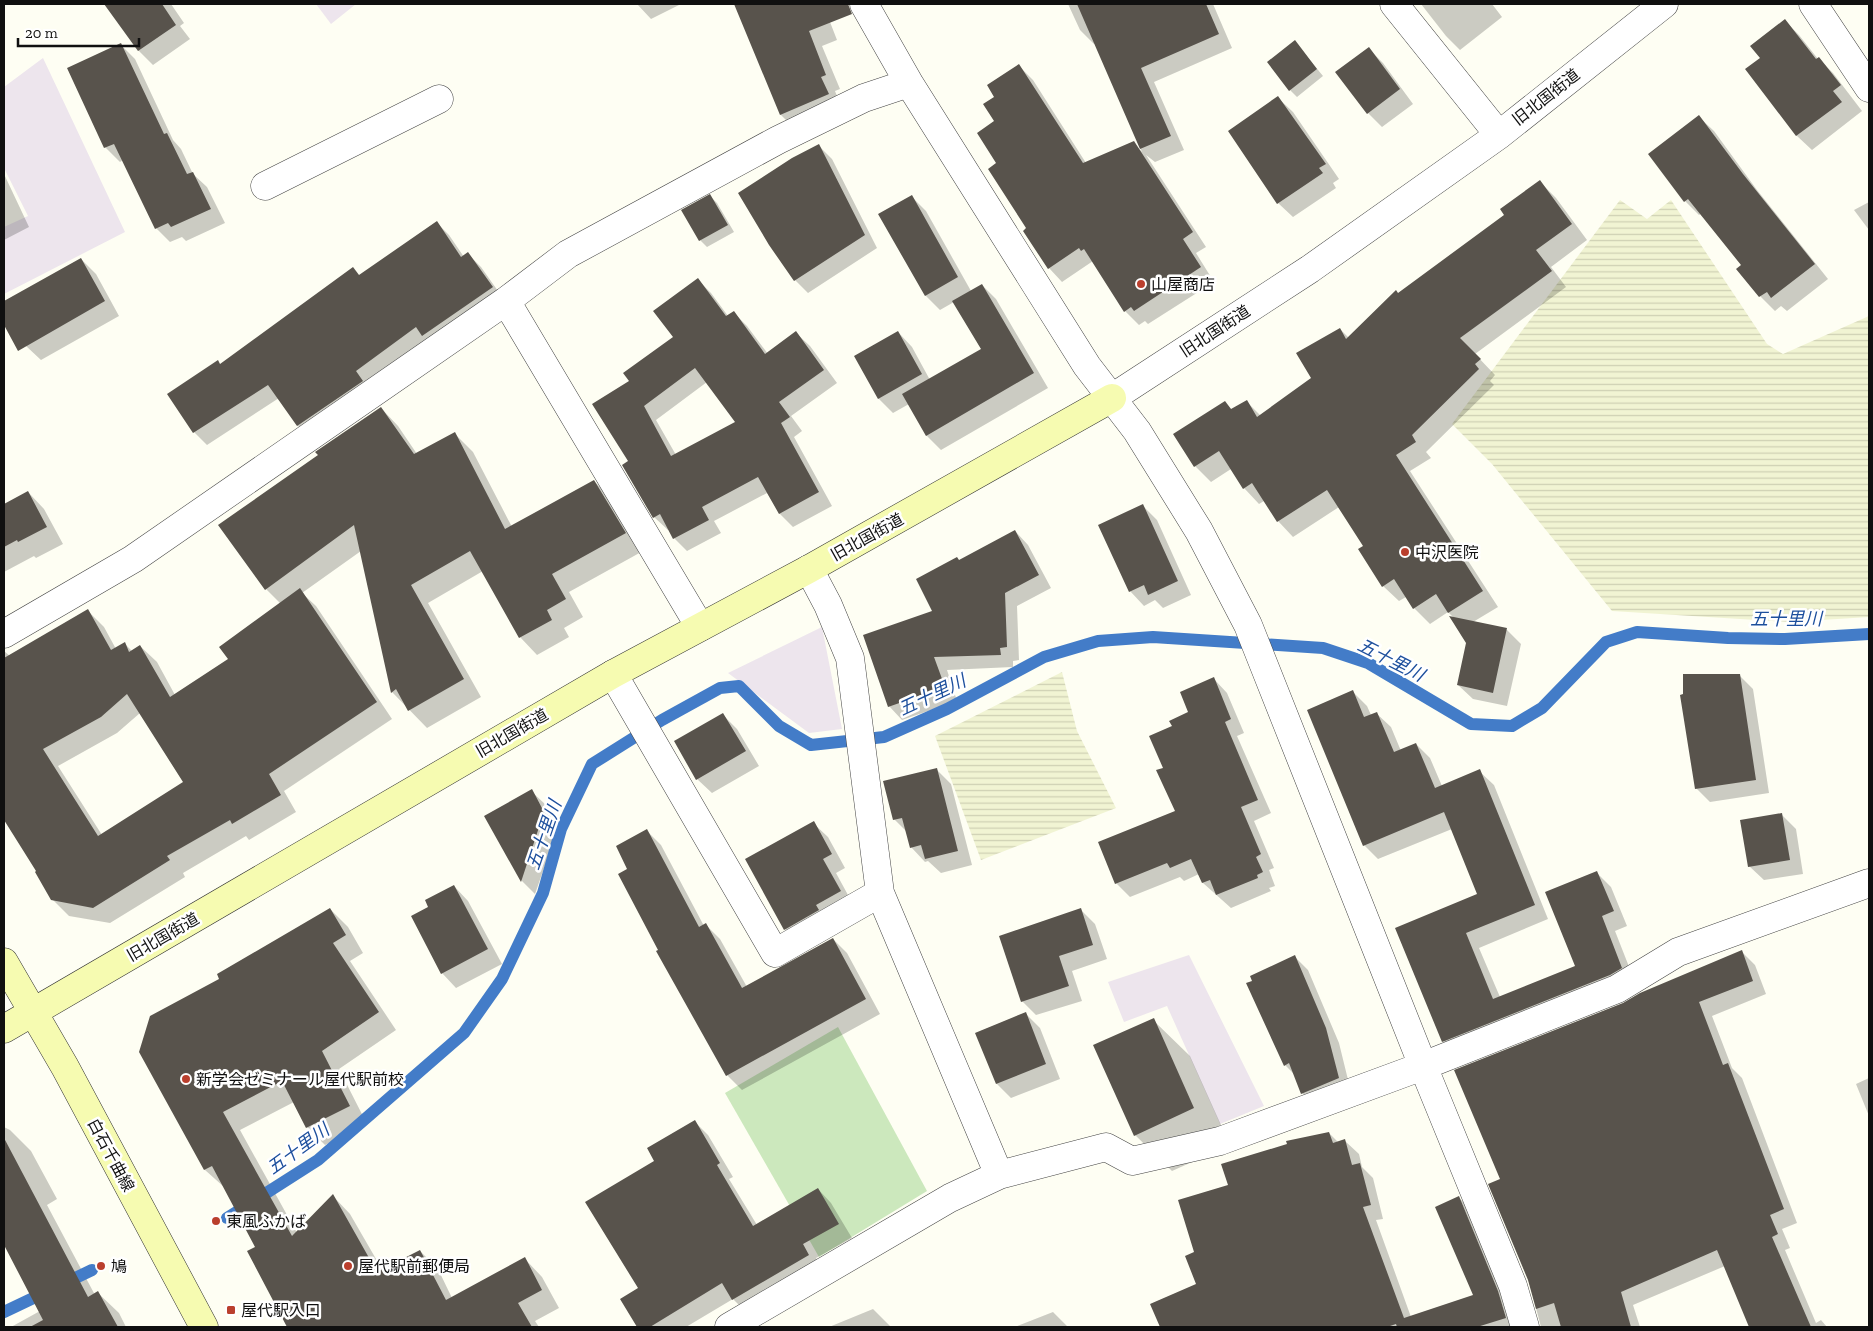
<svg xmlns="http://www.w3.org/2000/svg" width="1873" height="1331" font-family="'Zilla Slab','Noto Sans JP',serif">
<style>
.industrial{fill:#ede5ed}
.farmland{fill:url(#farmland-rules)}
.park{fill:#cce8bd}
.shadow{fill:#0003;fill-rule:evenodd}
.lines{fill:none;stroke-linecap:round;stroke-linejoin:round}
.stream{stroke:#437cc8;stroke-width:12}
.building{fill:#58534c;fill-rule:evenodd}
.street-casing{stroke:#434343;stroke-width:29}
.secondary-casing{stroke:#323232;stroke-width:29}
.street{stroke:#fff;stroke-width:28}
.secondary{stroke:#f6fbb1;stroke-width:28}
.poi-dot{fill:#ba3f2d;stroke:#fff;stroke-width:2}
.labels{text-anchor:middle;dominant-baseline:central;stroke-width:5;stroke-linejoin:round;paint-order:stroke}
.street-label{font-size:16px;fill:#101010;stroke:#fff}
.poi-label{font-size:16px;fill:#101010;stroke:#fff;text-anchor:start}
.water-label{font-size:18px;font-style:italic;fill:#1d4f9d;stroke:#fff}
</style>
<defs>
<pattern id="farmland-rules" width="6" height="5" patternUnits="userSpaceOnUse" patternTransform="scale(1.25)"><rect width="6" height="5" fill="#f1f4d3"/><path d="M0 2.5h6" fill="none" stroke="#ced0b4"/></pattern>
</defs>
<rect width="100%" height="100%" fill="#fefef3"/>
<path class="industrial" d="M316,4H356L331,24Z
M43,58L125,232L4,294V227L28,216L4,168V87Z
M822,627L842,729L809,733L728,673Z
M1189,955L1264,1106L1220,1124L1167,1006L1124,1022L1108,982Z"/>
<path class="farmland" d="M1620,200L1647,219L1671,200L1767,344L1783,354L1869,316V617L1790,622L1612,611L1492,464L1452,424Z
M1062,672L1077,731L1116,808L981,860L935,736Z"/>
<path class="park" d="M838,1027L927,1191L819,1257L725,1093Z"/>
<path class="shadow" d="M106,4H171L184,23L180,26L190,39L153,65L139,51Z
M637,4H681L651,19Z
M736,4H823L837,40L822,46L840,89L835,91L842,109L795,129L781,115Z
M1068,4H1213L1232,48L1154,82L1184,150L1155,162L1146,155L1206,247L1196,253L1214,282L1148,324L1145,321L1139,325L1125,311L1093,261L1062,282L1049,268L1028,229L998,163L995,97L1019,66L1033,80L1086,163L1133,142L1142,152L1095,43L1094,44L1080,30Z
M1421,4H1492L1502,17L1460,50L1446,36Z
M1785,21L1799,35L1818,59H1819L1833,73L1862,111L1812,150L1797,136L1747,69L1761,58Z
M1295,42L1323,76L1297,97L1290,90Z
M120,44L135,59L173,140L181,149L193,174L207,187L225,223L186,241L182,237L170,242L156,228L123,160L120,162L105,147L68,69Z
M1369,49L1383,63L1413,104L1382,127L1368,113Z
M1278,98L1293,112L1339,179L1333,183L1336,188L1293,217L1278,203Z
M1699,117L1714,131L1757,190L1828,279L1787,311L1781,306L1775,311L1760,296L1738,269L1743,265L1702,213L1699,215L1685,201Z
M819,146L832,159L877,248L808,293L795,280Z
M4,174L29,227L4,240Z
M1540,182L1556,198L1587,240L1551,267L1566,287L1475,354L1495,375L1490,381L1494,385L1426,452L1431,458L1410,471L1498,607L1473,622L1507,630L1521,644L1507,706L1473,699L1458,685L1468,643L1454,618L1448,612L1430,624L1414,608L1406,597L1399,601L1383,586L1364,546L1339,507L1293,537L1278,521L1264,501L1259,504L1244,488L1231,469L1211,482L1195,466L1225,403L1232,410L1246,401L1261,416L1313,379L1340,329L1349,338L1398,294L1506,215Z
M710,196L717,203L734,232L707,247L700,240Z
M912,197L926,211L971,291L982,285L996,299L1048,388L941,450L927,436L909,404L893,413L879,399L855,356L898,332L912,347L930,380L982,350L954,302L940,310L926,296Z
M1869,202V230L1854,210Z
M436,222L449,235L464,257L468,254L481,267L505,301L311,438L298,426L279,398L207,445L194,432L169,394L220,365L360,276Z
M81,259L96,274L119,316L41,360L26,346L4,306V303Z
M698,280L711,293L728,316L733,312L747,326L768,354L796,333L810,346L837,383L791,416L802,431L794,437L832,506L793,527L780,514L767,493L714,521L721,533L687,551L674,538L669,529L668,530L654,517L630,461V381L674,337ZM707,382L736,422L676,455L656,420Z
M381,408L398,426L417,454L455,434L473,452L512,527L594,481L612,499L643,551L569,592L583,617L564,628L569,637L537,655L520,637L483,571L428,603L481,697L427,728L392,692L361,551L302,593L316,606L392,719L284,791L296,812L249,840L246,836L183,873L185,877L110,923L69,916L52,899L38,872L4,817V638L7,643L4,651L10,656L88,611L104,627L116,649L125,644L132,651L140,646L157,662L175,695L230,660L281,604L266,589L320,456ZM140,713L184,783L102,835L58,766L117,733Z
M28,492L44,509L63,544L36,558L34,556L4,572V505Z
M1143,506L1157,520L1191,595L1163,608L1155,600L1144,606L1130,591Z
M1015,531L1028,545L1051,588L1017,606L1019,660L1013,661V667L947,670L957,701L902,720L889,706L959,561Z
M1739,675L1753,689L1769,793L1710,802L1696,788L1684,695Z
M1214,679L1227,693L1244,733L1237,736L1271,813L1254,821L1274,868L1269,870L1275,886L1269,888L1271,891L1231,908L1203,883L1199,874L1184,881L1180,877L1130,897L1116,883L1177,812L1165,768L1173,727L1190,713Z
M1353,692L1367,706L1371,715L1376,713L1391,727L1401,751L1416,744L1430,758L1442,786L1479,771L1494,785L1548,919L1479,948L1500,997L1576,967L1597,873L1611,887L1627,926L1615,931L1635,982L1458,1055L1443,1041L1396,929L1479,895L1452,829L1378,859L1364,845Z
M723,715L737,729L759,766L712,793L697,779Z
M937,770L951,784L972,865L941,873L928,861L925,862L911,847L907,832L894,819Z
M531,791L546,805L558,828L535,894L522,881L486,817Z
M1781,814L1796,829L1803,874L1764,880L1749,866Z
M813,823L828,837L845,868L836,873L854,906L799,943L785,929Z
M647,831L661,845L704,926L706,925L720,939L747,987L833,939L847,953L880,1014L742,1090L727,1075L657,951L660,950L629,869Z
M454,886L468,901L502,964L456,988L442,973L412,917L430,908Z
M330,909L348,927L363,953L350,961L396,1030L339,1069L367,1124L325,1145L307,1127L294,1102L240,1130L297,1233L333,1196L350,1214L383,1271L420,1251L438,1269L452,1298L525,1259L542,1277L559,1308L535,1321L539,1327H288L248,1252L256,1247L224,1187L205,1170L141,1052L221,979Z
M1081,910L1095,924L1107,959L1072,971L1082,1001L1036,1015L1022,1001Z
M1742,952L1755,965L1766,994L1712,1016L1732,1068L1742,1078L1797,1223L1782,1229L1790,1248L1785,1250L1816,1323L1821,1320L1827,1327H1750L1725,1266L1633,1305L1640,1327H1541L1502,1180L1623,1005Z
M1295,957L1308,970L1339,1043L1351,1092L1315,1106L1302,1093L1296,1076L1285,1065Z
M1025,1013L1040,1028L1060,1079L1011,1098L997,1084L976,1033Z
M1153,1020L1190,1056L1230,1145L1172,1171L1135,1135Z
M1869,1078V1116L1856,1084Z
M694,1121L708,1135L733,1177L729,1179L757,1225L818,1189L831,1203L852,1238L816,1258L822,1269L747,1313L733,1299L686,1327H638L622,1299L639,1288L656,1161Z
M4,1127L10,1130L31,1151L57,1199L47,1205L95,1295L98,1293L119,1313L126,1327H11L40,1311L4,1242Z
M1329,1133L1338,1142L1345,1141L1359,1154L1362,1167L1373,1178L1383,1219L1376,1220L1411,1317L1475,1296L1459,1198L1473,1211L1518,1327H1161L1151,1304L1198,1284L1196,1253L1229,1186Z
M873,1309L891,1327H829Z
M1053,1312L1068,1327H1015Z"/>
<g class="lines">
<path class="stream" d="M227,1218L318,1160L464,1033L502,979L543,893L561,829L592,764L662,720L720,688L739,686L779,726L811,745L884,737L947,709L1044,657L1098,641L1153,637L1323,648L1368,663L1471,724L1512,726L1542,708L1606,642L1637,632L1728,638L1785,639L1869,634
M4,1312L92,1270"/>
</g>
<path class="building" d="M104,4H162L176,25L138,51Z
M734,4H848L852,14L809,31L826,75L821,77L829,94L780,115Z
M1077,4H1206L1219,34L1141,68L1171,136L1140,149Z
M1785,19L1816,59L1819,57L1841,85L1833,91L1842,102L1796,136L1745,69L1760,58L1750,46Z
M1295,40L1317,69L1289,91L1267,62Z
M121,43L164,134L167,133L187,174L193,172L211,209L171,227L168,223L155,229L114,144L104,148L67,68Z
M1369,47L1400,89L1367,114L1335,72Z
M1019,64L1083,163L1134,141L1193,232L1183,239L1201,267L1134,311L1131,307L1124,312L1084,249L1081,251L1079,248L1048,269L1023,231L1026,228L988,169L996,163L977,133L994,121L983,104L994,97L987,85Z
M1278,96L1326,164L1319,168L1323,173L1277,204L1228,131Z
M1699,115L1743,174L1815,264L1771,298L1767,292L1759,297L1736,269L1741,265L1688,199L1684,202L1648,154Z
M819,144L865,235L794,281L769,245L738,193L792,158Z
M1540,180L1572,224L1536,250L1552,271L1460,338L1481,359L1475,364L1479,369L1412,435L1416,442L1396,455L1483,591L1448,613L1436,594L1413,609L1394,579L1382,587L1358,549L1363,546L1327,490L1277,522L1252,483L1243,489L1219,451L1194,467L1173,434L1225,401L1231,409L1247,400L1257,417L1311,378L1296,353L1340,328L1346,339L1396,290L1398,293L1504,215L1500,209Z
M710,194L728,225L699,241L681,210Z
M912,195L958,277L925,296L878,214Z
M437,221L461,257L468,252L493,287L422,336L416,327L356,371L363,381L297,426L268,385L193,433L167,394L218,360L220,364L353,267L359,275Z
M81,258L105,301L18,351L4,325V301Z
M698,278L726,316L734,311L765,354L796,331L824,370L779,402L790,417L781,423L819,492L779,514L758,477L702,507L709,520L673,539L660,514L653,518L622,465L628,461L592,404L629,381L623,373L673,337L653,311ZM695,368L735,422L671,456L644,406Z
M982,284L1034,373L926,436L902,394L981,349L952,301Z
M898,331L922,374L878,399L854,356Z
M381,407L414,454L455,432L505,529L594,480L626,533L552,574L566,599L547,610L552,620L519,638L470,551L411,585L464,679L408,711L396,689L391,693L354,525L265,590L218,525L318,455L315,452Z
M28,491L47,527L18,542L17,540L4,547V504Z
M1143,504L1178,581L1148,595L1144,585L1129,592L1098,525Z
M1015,530L1039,575L1005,593L1007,647L1000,648L1001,655L934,657L945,687L888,707L863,635L932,611L916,579L957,557L959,560Z
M300,588L377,702L269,774L281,795L232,824L230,820L167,856L170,860L93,908L51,900L35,872L36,871L4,820V658L88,609L111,650L125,642L129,652L140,645L170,697L228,659L219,647ZM127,694L183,782L98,836L43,749L101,717Z
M1449,616L1507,628L1493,693L1457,685L1466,643Z
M1683,674H1740L1756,780L1695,789L1680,695L1683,694Z
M1214,677L1231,719L1225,722L1258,800L1241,807L1261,854L1256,857L1263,872L1257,875L1258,878L1216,895L1210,880L1202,883L1191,859L1170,868L1167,863L1115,884L1098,842L1175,811L1156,770L1163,768L1149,736L1172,726L1169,721L1188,712L1180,692Z
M1353,690L1364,717L1377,712L1394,752L1416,743L1435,788L1480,769L1535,905L1466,933L1493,999L1575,966L1545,892L1597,871L1614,911L1602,916L1622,968L1610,975L1442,1042L1395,928L1477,894L1444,812L1363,846L1307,710Z
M723,713L746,751L696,780L674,741Z
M937,768L958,851L925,859L921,845L910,848L902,818L893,820L883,781Z
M532,789L544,812L521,882L484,816Z
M1782,813L1790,860L1748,867L1740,820Z
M814,821L832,854L823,859L841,891L816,905L819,910L784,930L745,859Z
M647,829L699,927L706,923L742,988L833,938L866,999L726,1076L656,951L658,950L618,874L627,869L616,846Z
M454,885L488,949L441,974L411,916L428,907L425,900Z
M330,908L346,935L333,943L379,1012L322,1051L350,1106L306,1128L282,1081L223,1112L292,1236L333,1194L377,1272L420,1250L446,1300L525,1257L542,1290L518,1303L532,1327H287L247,1251L255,1247L212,1166L204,1170L139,1052L150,1016L219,979L217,974Z
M1081,908L1093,945L1059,956L1069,986L1021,1002L999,936Z
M1742,950L1753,981L1699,1002L1723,1065L1728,1063L1784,1209L1770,1215L1778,1234L1772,1237L1811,1327H1749L1717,1250L1621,1292L1631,1327H1561L1554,1303L1536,1309L1528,1280L1488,1184L1500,1179L1454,1070L1623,1003L1640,993Z
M1295,955L1326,1028L1339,1078L1301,1094L1289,1063L1284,1066L1246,983L1252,981L1250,976Z
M1026,1012L1046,1064L996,1084L975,1033Z
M1154,1018L1194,1108L1134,1136L1093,1045Z
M695,1120L720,1163L717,1165L753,1226L818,1188L839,1224L803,1244L809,1255L732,1300L722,1283L650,1327H637L620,1299L638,1288L585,1202L654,1161L647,1148Z
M1329,1132L1333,1143L1345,1139L1352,1165L1360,1163L1371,1205L1363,1207L1404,1318L1473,1295L1435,1207L1459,1196L1498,1291L1506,1318L1477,1327H1397L1396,1324L1387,1327H1160L1150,1304L1196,1284L1185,1256L1194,1252L1178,1200L1228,1185L1221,1164L1287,1144L1286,1141Z
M4,1138L88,1297L98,1291L118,1327H30L43,1320L4,1245Z"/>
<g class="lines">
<defs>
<path id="street" d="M864,4L909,83L1087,366L1137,431L1199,531L1248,625L1423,1066L1513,1286L1525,1327
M1394,4L1499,135
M1813,4L1869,88
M265,186L439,99
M506,301L700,627
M1112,398L1310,269L1499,135L1664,4
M809,569L828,605L850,658L880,893L999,1175
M4,634L133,559L506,301L568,254L778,140L864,98L909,83
M613,674L775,953L880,893
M729,1327L950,1198L999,1175L1106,1147L1132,1161L1220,1141L1423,1066L1617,989L1678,952L1869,883"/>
<path id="secondary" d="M4,962L65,1067L204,1327
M4,1029L613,674L809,569L1112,398"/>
</defs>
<use href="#street" class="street-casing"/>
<use href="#secondary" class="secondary-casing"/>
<use href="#street" class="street"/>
<use href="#secondary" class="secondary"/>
</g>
<g class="poi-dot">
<circle cx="1141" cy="284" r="5"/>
<circle cx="1405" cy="552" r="5"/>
<circle cx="186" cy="1079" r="5"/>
<circle cx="216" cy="1221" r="5"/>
<circle cx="101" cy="1266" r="5"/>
<circle cx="348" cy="1266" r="5"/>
<rect x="226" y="1305" width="10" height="10" rx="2.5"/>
</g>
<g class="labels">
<g class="street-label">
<text transform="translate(1546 97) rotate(-38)">旧北国街道</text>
<text transform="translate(1215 331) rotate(-33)">旧北国街道</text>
<text transform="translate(867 537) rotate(-29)">旧北国街道</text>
<text transform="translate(512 733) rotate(-30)">旧北国街道</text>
<text transform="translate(163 937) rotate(-30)">旧北国街道</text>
<text transform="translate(111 1155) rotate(62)">白石千曲線</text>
</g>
<g class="poi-label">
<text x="1151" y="284">山屋商店</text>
<text x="1415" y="552">中沢医院</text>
<text x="196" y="1079">新学会ゼミナール屋代駅前校</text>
<text x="226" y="1221">東風ふかば</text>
<text x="111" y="1266">鳩</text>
<text x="358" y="1266">屋代駅前郵便局</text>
<text x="241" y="1310">屋代駅入口</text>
</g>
<g class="water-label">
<text x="1786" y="619">五十里川</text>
<text transform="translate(1391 660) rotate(27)">五十里川</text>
<text transform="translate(932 695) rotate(-25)">五十里川</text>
<text transform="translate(544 835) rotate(-71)">五十里川</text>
<text transform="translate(298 1149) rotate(-36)">五十里川</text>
</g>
</g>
<rect width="1873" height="1331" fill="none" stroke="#101010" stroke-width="10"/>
<path d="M18 38v8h121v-8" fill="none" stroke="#101010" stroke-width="2.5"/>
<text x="25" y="38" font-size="15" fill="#101010" stroke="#ffffff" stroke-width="4" paint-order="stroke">20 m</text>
</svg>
